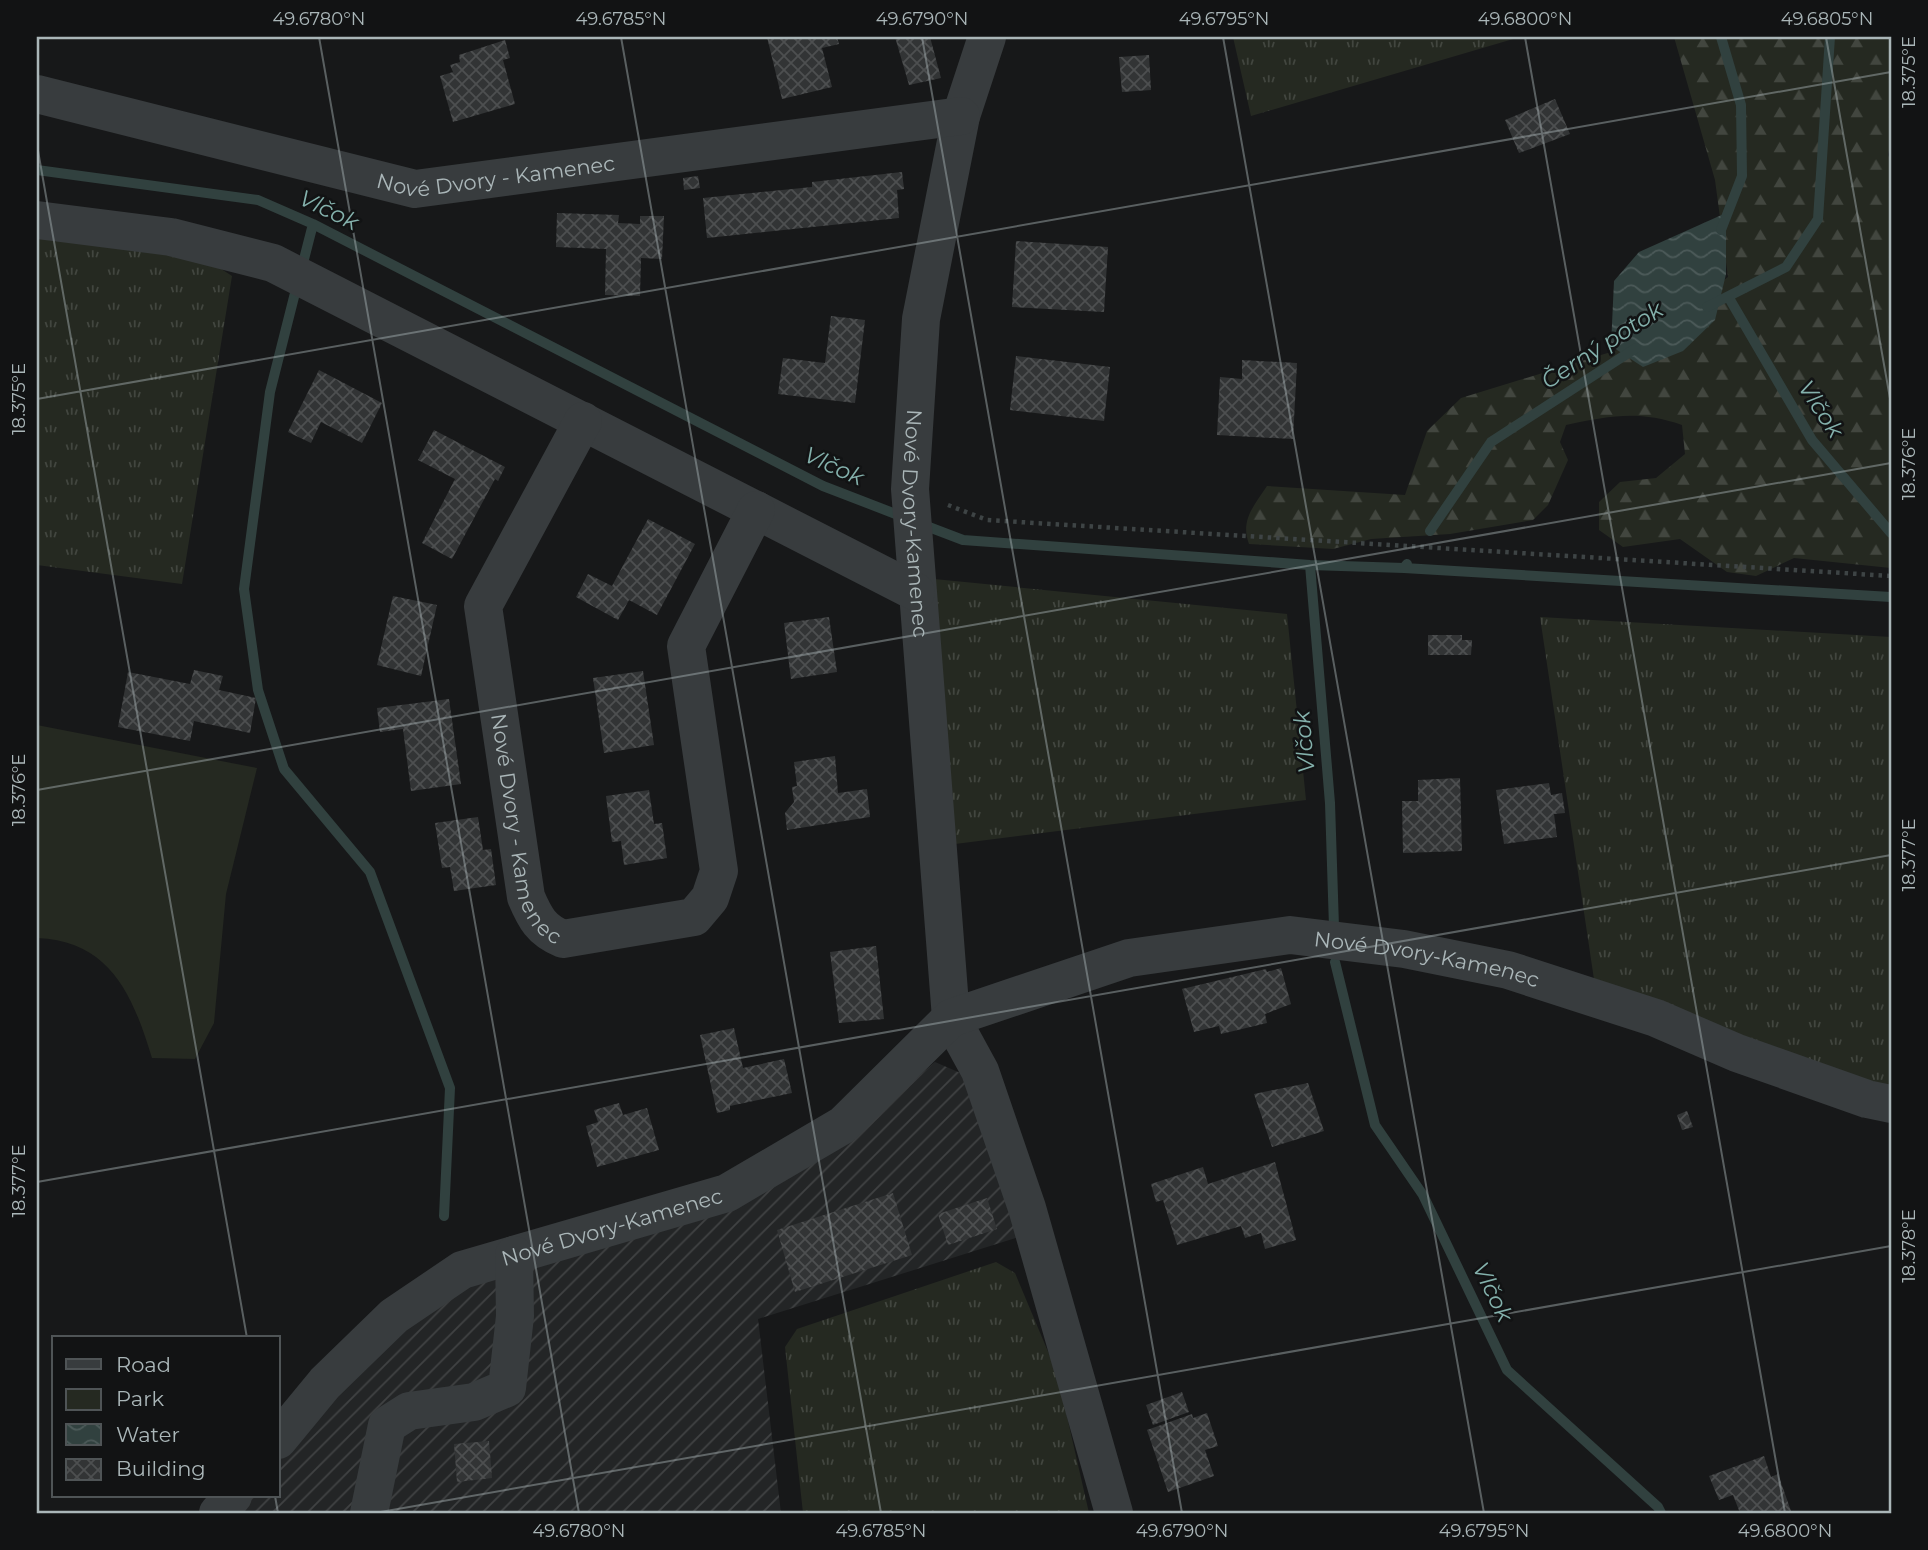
<svg xmlns="http://www.w3.org/2000/svg" width="1928" height="1550" font-family="Montserrat,sans-serif">
<style>
.industrial{fill:url(#industrial-furrows)}
.grass{fill:url(#grass-tufts)}
.forest{fill:url(#forest-firs)}
.green{fill:#252921}
.water{fill:url(#water-waves)}
.lines{fill:none;stroke-linecap:round;stroke-linejoin:round}
.stream{stroke:#31413f;stroke-width:10}
.building{fill:url(#building-cross-hatch)}
.path{stroke:#3e4445;stroke-width:4.5;stroke-dasharray:3.5 5;stroke-linecap:butt}
.minor{stroke:#383c3e;stroke-width:38}
.ticks{fill:none;stroke:#aab6b8;stroke-width:2;stroke-opacity:0.45}
.labels{text-anchor:middle;dominant-baseline:central;stroke-width:5;stroke-linejoin:round;paint-order:stroke}
.street-label{font-size:21px;fill:#aab6b8;stroke:#121314}
.water-label{font-size:23px;font-style:italic;fill:#84b1ac;stroke:#121314}
.neatline{fill:none;stroke:#aab6b8;stroke-width:2.5}
.ticks-label{font-size:18px;text-anchor:middle;fill:#aab6b8}
</style>
<defs>
<pattern id="industrial-furrows" width="10" height="10" patternUnits="userSpaceOnUse" patternTransform="scale(1.75)"><rect width="10" height="10" fill="#232526"/><path d="M-1 1l2-2M0 10L10 0M9 11l2-2" fill="none" stroke="#404243"/></pattern>
<pattern id="grass-tufts" width="24" height="20" patternUnits="userSpaceOnUse" patternTransform="scale(1.75)"><rect width="24" height="20" fill="#252921"/><path d="M3 7l-1-3M5 7V3M7 7l1-3M15 17l-1-3M17 17v-4M19 17l1-3" fill="none" stroke="#42463f"/></pattern>
<pattern id="forest-firs" width="22" height="20" patternUnits="userSpaceOnUse" patternTransform="scale(1.75)"><rect width="22" height="20" fill="#252921"/><path d="M5 1l3.5 6h-7zM16 11l3.5 6h-7z" fill="#42463f"/></pattern>
<pattern id="water-waves" width="16" height="10" patternUnits="userSpaceOnUse" patternTransform="scale(1.75)"><rect width="16" height="10" fill="#31413f"/><path d="M0 5q4-4 8 0t8 0" fill="none" stroke="#4c5a59"/></pattern>
<pattern id="building-cross-hatch" width="8" height="8" patternUnits="userSpaceOnUse" patternTransform="scale(1.75)"><rect width="8" height="8" fill="#323435"/><path d="M0 0l8 8M0 8l8-8" fill="none" stroke="#4d4f50"/></pattern>
</defs>
<rect width="100%" height="100%" fill="#171819"/>
<path class="industrial" d="M935,1062L972,1078L1022,1236L758,1319L781,1513H232L247,1496H278V1459L388,1332L458,1289L847,1139Z"/>
<path class="grass" d="M1233,37H1520L1251,116Z
M37,233L206,259L232,276L182,584L37,565Z
M934,579L1287,614L1306,800L955,844Z
M1540,617L1891,637V1092L1595,986Z
M996,1262L1015,1273L1057,1373L1089,1513H803L785,1347L797,1329Z"/>
<path class="forest" d="M1674,37H1891V140L1888,155L1891,162V568L1794,558L1756,576L1727,572L1680,539L1623,547L1599,530V502L1620,482L1656,478L1685,454L1682,425C1638,410 1610,416 1566,425L1560,442L1568,460L1548,505L1533,520L1450,534L1371,539L1333,549L1249,544C1240,520 1254,506 1267,486L1405,495L1427,431L1461,398L1640,343L1728,277L1715,180Z"/>
<path class="green" d="M37,725L257,768L226,894L214,1023L195,1059L152,1058C133,996 111,941 37,938Z"/>
<path class="water" d="M1726,213V274L1715,320L1683,351L1643,367L1611,346L1614,281L1639,252Z"/>
<g class="lines">
<path class="stream" d="M1721,37L1741,105L1742,176L1721,230
M37,170L258,200L313,224L823,486L906,518
M302,267L313,224
M295,293L270,392L244,589L258,690L284,769L370,872L450,1088L444,1216
M1729,298L1812,440L1891,533
M1707,307L1786,267L1818,219L1830,37
M921,524L963,540L1310,565L1404,568L1407,564
M1430,531L1491,442L1636,348
M1310,565L1330,803L1334,927
M1404,568L1891,597
M1335,962L1375,1125L1423,1195L1507,1370L1658,1507L1661,1513"/>
</g>
<path class="building" d="M767,37H837L839,44L822,48L832,87L782,99Z
M895,37H930L941,78L909,85Z
M505,40L510,58L503,60L515,104L453,122L440,76L453,72L450,65L460,62L459,55Z
M1149,55L1151,90L1122,92L1119,57Z
M1555,99L1570,134L1519,153L1505,120Z
M902,172L904,189L897,190L899,218L707,238L703,198L812,187V182Z
M698,176L700,188L684,190L683,178Z
M557,213L619,215L618,223L640,224V216H664L662,259L641,258L640,296L605,295L606,249L556,247Z
M1016,241L1108,247L1104,312L1012,307Z
M831,316L865,320L855,403L778,394L783,358L825,363Z
M1016,356L1110,367L1104,421L1010,410Z
M1242,360L1297,363L1293,439L1217,435L1220,377L1242,379Z
M319,370L382,403L362,443L321,422L311,443L288,432Z
M434,430L505,467L498,481L495,479L452,559L422,543L455,479L418,460Z
M648,519L695,544L657,615L629,600L618,620L576,597L588,574L612,586Z
M393,596L437,605L421,676L377,665Z
M829,617L837,672L791,679L784,623Z
M1428,635H1462V640H1472L1471,655H1428Z
M194,670L223,676L219,690L256,698L250,733L194,721L190,741L118,727L128,672L190,684Z
M643,671L654,745L604,753L593,678Z
M449,699L461,784L411,791L403,729L380,732L377,708Z
M835,756L838,793L867,789L870,817L787,830L785,813L794,802L792,787L797,786L794,762Z
M1460,778L1462,851L1403,853L1402,801H1418V780Z
M1549,783L1551,795L1562,793L1565,813L1554,814L1557,837L1504,844L1496,790Z
M649,790L654,824L662,823L667,858L624,865L621,841L612,842L606,796Z
M478,817L483,850L491,849L496,885L454,891L450,867L442,868L435,823Z
M876,946L884,1019L839,1023L830,952Z
M1281,968L1291,1004L1265,1014L1267,1023L1221,1034L1219,1026L1194,1032L1182,989L1266,969L1267,972Z
M734,1028L743,1068L784,1059L792,1093L730,1106V1110L717,1113L700,1035Z
M1308,1083L1324,1131L1272,1147L1254,1094Z
M619,1103L623,1115L647,1108L659,1150L597,1167L586,1126L598,1122L594,1110Z
M1687,1111L1693,1127L1682,1130L1677,1115Z
M1275,1162L1296,1240L1265,1249L1261,1233L1245,1238L1241,1226L1177,1245L1163,1200L1156,1202L1151,1184L1203,1167L1208,1184Z
M893,1193L912,1255L795,1292L777,1230Z
M987,1198L997,1229L948,1245L938,1214Z
M1182,1392L1189,1412L1153,1425L1146,1405Z
M1207,1413L1218,1446L1205,1450L1214,1476L1168,1492L1147,1430L1192,1414L1193,1418Z
M489,1441L492,1478L457,1482L454,1444Z
M1764,1456L1771,1477L1778,1474L1791,1511L1740,1513L1733,1495L1719,1500L1709,1476Z"/>
<g class="lines">
<path class="path" d="M948,505L987,520L1891,576"/>
<g class="minor">
<path id="s1" d="M987,37L961,116L921,319L910,489L951,1018L980,1071L1027,1208L1114,1513"/>
<path id="s2" d="M37,94L415,189L961,116"/>
<path d="M37,220L171,237L273,263L916,592"/>
<path id="s3" d="M583,421L483,606L526,897C535,918 541,930 563,939L694,917L710,898L719,871L686,646L756,510"/>
<path id="s4" d="M278,1440L325,1383L394,1316L462,1270L727,1193L843,1125L951,1018L1129,958L1290,935L1404,949L1508,970L1656,1018L1737,1053L1867,1099L1891,1104"/>
<path d="M218,1513L233,1496"/>
<path d="M369,1513L387,1425L409,1411L474,1402L507,1388L515,1316L514,1255"/>
</g>
</g>
<path class="ticks" d="M319,37L579,1513M621,37L881,1513M922,37L1182,1513M1223,37L1484,1513M1525,37L1785,1513M1826,37L1891,404M37,145L247,1338M37,399L1891,72M37,790L1891,463M37,1182L1891,855M275,1496L278,1513M375,1513L1891,1246"/>
<g class="labels">
<g class="street-label">
<text stroke="none"><textPath href="#s2" startOffset="471">Nové Dvory - Kamenec</textPath></text>
<text stroke="none"><textPath href="#s1" startOffset="495">Nové Dvory-Kamenec</textPath></text>
<text stroke="none"><textPath href="#s3" startOffset="439">Nové Dvory - Kamenec</textPath></text>
<text stroke="none"><textPath href="#s4" startOffset="1304">Nové Dvory-Kamenec</textPath></text>
<text stroke="none"><textPath href="#s4" startOffset="408">Nové Dvory-Kamenec</textPath></text>
</g>
<g class="water-label">
<text transform="translate(329 210) rotate(26)">Vlčok</text>
<text transform="translate(1602 345) rotate(-33)">Černý potok</text>
<text transform="translate(1821 409) rotate(57)">Vlčok</text>
<text transform="translate(834 466) rotate(24)">Vlčok</text>
<text transform="translate(1304 742) rotate(-95)">Vlčok</text>
<text transform="translate(1493 1292) rotate(64)">Vlčok</text>
</g>
</g>
<rect width="1928" height="1550" fill="none" stroke="#121314" stroke-width="77"/>
<rect x="52" y="1336" width="228" height="161" fill="#121314" stroke="#4f5456" stroke-width="2"/>
<rect x="66" y="1359" width="35" height="10" fill="#383c3e" stroke="#4f5456" stroke-width="2"/>
<text x="116" y="1372" font-size="21" fill="#aab6b8">Road</text>
<rect x="66" y="1389" width="35" height="21" fill="#252921" stroke="#4f5456" stroke-width="2"/>
<text x="116" y="1406" font-size="21" fill="#aab6b8">Park</text>
<rect x="66" y="1424" width="35" height="21" fill="url(#water-waves)" stroke="#4f5456" stroke-width="2"/>
<text x="116" y="1442" font-size="21" fill="#aab6b8">Water</text>
<rect x="66" y="1459" width="35" height="21" fill="url(#building-cross-hatch)" stroke="#4f5456" stroke-width="2"/>
<text x="116" y="1476" font-size="21" fill="#aab6b8">Building</text>
<rect x="38" y="38" width="1852" height="1474" class="neatline"/>
<g class="ticks-label">
<text x="319" y="25">49.6780°N</text>
<text x="621" y="25">49.6785°N</text>
<text x="922" y="25">49.6790°N</text>
<text x="1224" y="25">49.6795°N</text>
<text x="1525" y="25">49.6800°N</text>
<text x="1827" y="25">49.6805°N</text>
<text transform="translate(1909 72) rotate(-90)" y="6">18.375°E</text>
<text transform="translate(19 399) rotate(-90)" y="6">18.375°E</text>
<text transform="translate(1909 464) rotate(-90)" y="6">18.376°E</text>
<text transform="translate(19 790) rotate(-90)" y="6">18.376°E</text>
<text transform="translate(1909 855) rotate(-90)" y="6">18.377°E</text>
<text transform="translate(19 1181) rotate(-90)" y="6">18.377°E</text>
<text transform="translate(1909 1246) rotate(-90)" y="6">18.378°E</text>
<text x="579" y="1537">49.6780°N</text>
<text x="881" y="1537">49.6785°N</text>
<text x="1182" y="1537">49.6790°N</text>
<text x="1484" y="1537">49.6795°N</text>
<text x="1785" y="1537">49.6800°N</text>
</g>
</svg>
